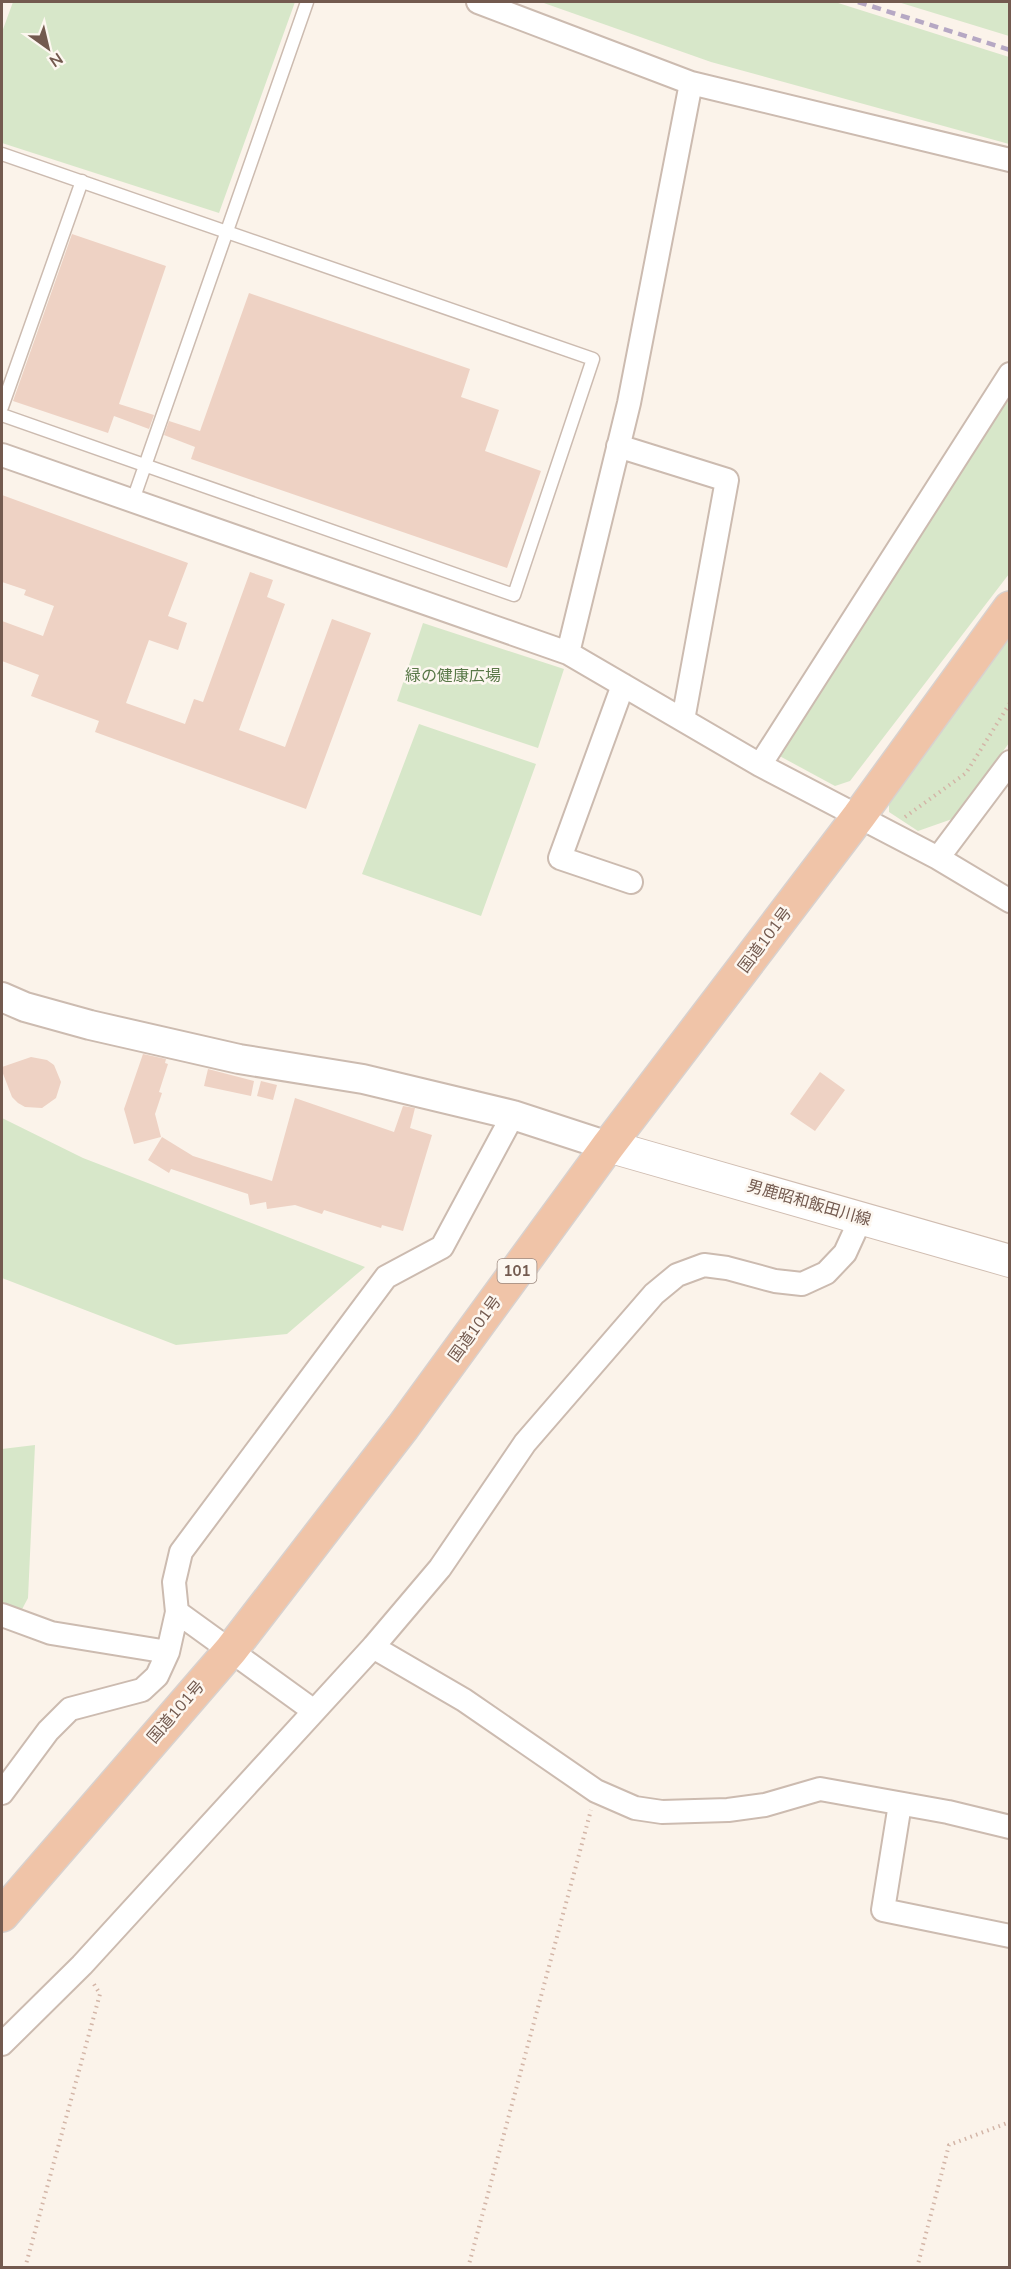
<svg xmlns="http://www.w3.org/2000/svg" width="1011" height="2269" font-family="'Nunito Sans','Noto Sans JP',sans-serif">
<style>
.green{fill:#d7e7c9}
.building{fill:#eed2c4}
.lines{fill:none;stroke-linecap:round;stroke-linejoin:round}
.service-casing{stroke:#ccbbb0;stroke-width:15}
.minor-casing{stroke:#ccbbb0;stroke-width:26}
.tertiary-casing{stroke:#ccbbb0;stroke-width:32}
.secondary-casing{stroke:#d0bdb1;stroke-width:34}
.trunk-casing{stroke:#d8d1ce;stroke-width:36}
.path{stroke:#d3b5a7;stroke-width:4;stroke-dasharray:1.5 4.5;stroke-linecap:butt}
.service{stroke:#fff;stroke-width:12}
.minor{stroke:#fff;stroke-width:22}
.tertiary{stroke:#fff;stroke-width:28}
.secondary{stroke:#fff;stroke-width:32}
.trunk{stroke:#f0c4a8;stroke-width:33}
.rail{stroke:#b6a8c4;stroke-width:4.5;stroke-dasharray:9 6;stroke-linecap:butt}
.labels{text-anchor:middle;dominant-baseline:central;stroke-width:5;stroke-linejoin:round;paint-order:stroke}
.shield{fill:#fdf7f0;stroke:#9c897f;stroke-width:1.5}
.shield-label{font-size:15px;font-weight:bold;fill:#735a4f}
.park-label{font-size:16px;fill:#597848;stroke:#fdf7f0}
.street-label{font-size:16px;fill:#735a4f;stroke:#fdf7f0}
</style>
<rect width="100%" height="100%" fill="#fbf3ea"/>
<path class="green" d="M13,2H295L219,213L2,143V32Z
M541,2H835L1009,57V144L711,62Z
M898,2H1009V36Z
M1009,393V574L850,781L835,786L774,753Z
M423,623L564,669L538,748L397,701Z
M1009,631V743L955,818L918,831L889,812V796Z
M419,724L536,764L481,916L362,874Z
M2,1118L83,1158L365,1267L287,1334L176,1345L2,1278Z
M35,1445L28,1598L11,1630L2,1626V1449Z"/>
<path class="building" d="M72,234L166,266L119,404L154,415L149,429L114,416L108,433L13,401Z
M249,293L470,369L461,397L499,410L485,451L541,471L507,568L191,459L195,447L164,435L169,421L200,431Z
M2,495L188,563L168,616L187,623L178,650L149,640L126,703L185,724L194,699L203,702L250,572L273,580L267,597L285,604L239,730L285,747L332,619L371,633L306,809L95,732L99,721L31,696L39,675L2,661V621L43,636L54,606L24,595L26,590L2,582Z
M143,1054L166,1059L165,1063L168,1064L159,1092L162,1093L155,1114L161,1137L134,1144L124,1109Z
M31,1057L47,1060L54,1065L61,1082L56,1098L42,1108L25,1107L18,1103L12,1097L2,1071V1067Z
M208,1069L254,1081L251,1096L204,1086Z
M820,1072L845,1090L815,1131L790,1114Z
M261,1081L277,1085L273,1100L257,1096Z
M295,1098L394,1132L403,1106L415,1108L410,1128L432,1135L403,1231L382,1225L381,1228L324,1210L322,1214L295,1205L267,1209L266,1202L250,1205L248,1194L171,1169L169,1173L148,1160L162,1137L193,1156L272,1181Z"/>
<g class="lines">
<defs>
<path id="service" d="M2,154L593,359L514,595L2,415
M2,407L82,181
M133,500L307,2"/>
<path id="minor" d="M478,2L691,83L1010,160
M618,446L727,480L683,720
M2,455L568,653L760,765L938,858L1010,901
M568,653L629,403L691,83
M623,685L560,858L631,882
M760,765L1010,374
M938,858L1010,762
M177,1612L314,1711
M2,1615L51,1633L168,1652
M373,1647L464,1700L596,1791L635,1808L662,1812L728,1810L765,1805L820,1789L948,1812L1010,1827
M2,1793L48,1731L70,1709L142,1690L157,1676L168,1652L177,1612L174,1582L181,1552L386,1277L442,1247L513,1115
M900,1804L883,1910L1010,1936
M2,2044L82,1965L373,1647L440,1568L525,1443L654,1294L677,1275L704,1265L727,1268L775,1281L802,1284L826,1273L845,1253L861,1218"/>
<path id="tertiary" d="M2,997L25,1007L90,1025L239,1059L363,1079L513,1115L608,1146"/>
<path id="secondary" d="M608,1146L1010,1261"/>
<path id="trunk" d="M2,1915L231,1650L403,1427L608,1146L859,816L1010,608"/>
</defs>
<use href="#service" class="service-casing"/>
<use href="#minor" class="minor-casing"/>
<use href="#tertiary" class="tertiary-casing"/>
<use href="#secondary" class="secondary-casing"/>
<use href="#trunk" class="trunk-casing"/>
<path class="path" d="M905,817L966,773L1010,703
M25,2268L100,1994L92,1981
M468,2268L591,1810
M917,2268L949,2145L1010,2122"/>
<use href="#service" class="service"/>
<use href="#minor" class="minor"/>
<use href="#tertiary" class="tertiary"/>
<use href="#secondary" class="secondary"/>
<use href="#trunk" class="trunk"/>
<path class="rail" d="M858,2L1010,50"/>
</g>
<g class="labels">
<rect class="shield" x="497.5" y="1259" width="39" height="24" rx="4.5"/>
<g class="shield-label">
<text x="517" y="1271">101</text>
</g>
<g class="park-label">
<text x="453" y="676">緑の健康広場</text>
</g>
<g class="street-label">
<text transform="translate(765 940) rotate(-53)">国道101号</text>
<text transform="translate(809 1203) rotate(16)">男鹿昭和飯田川線</text>
<text transform="translate(475 1329) rotate(-54)">国道101号</text>
<text transform="translate(176 1712) rotate(-49)">国道101号</text>
</g>
</g>
<rect width="1011" height="2269" fill="none" stroke="#735a4f" stroke-width="6"/>
<g transform="translate(48 48) rotate(146)" stroke="#fdf7f0" stroke-width="4.5" paint-order="stroke">
<path d="M0-4.5L10 22L0 15L-10 22Z" fill="#735a4f"/>
<text y="-9" font-size="16" font-weight="bold" text-anchor="middle" fill="#735a4f">N</text>
</g>
</svg>
